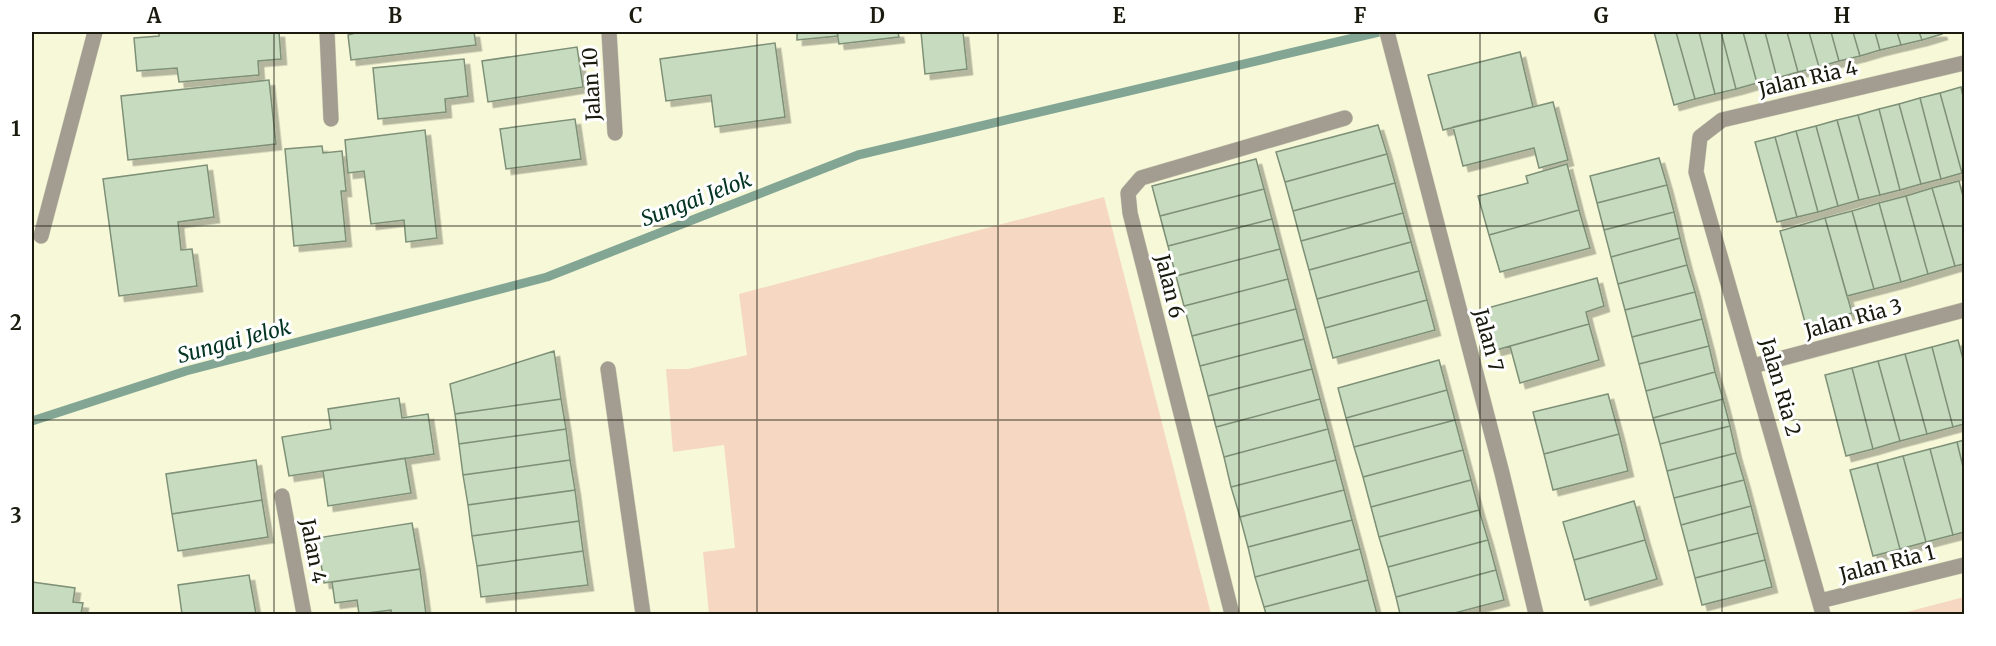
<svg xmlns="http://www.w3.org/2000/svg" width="1996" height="646" font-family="Merriweather,serif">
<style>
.green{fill:#f6d8c2}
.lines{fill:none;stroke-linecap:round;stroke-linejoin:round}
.stream{stroke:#83a694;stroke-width:9}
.building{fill:#c7dcbe;stroke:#7e9077;stroke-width:1.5;filter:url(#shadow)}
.street-casing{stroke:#d3d4b8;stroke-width:16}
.street{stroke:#a39d91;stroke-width:15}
.grid{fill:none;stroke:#1a1a0f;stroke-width:1.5;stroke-opacity:0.55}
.labels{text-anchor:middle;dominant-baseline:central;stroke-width:6;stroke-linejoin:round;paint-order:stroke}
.street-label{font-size:20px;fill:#1a1a0f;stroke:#fff}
.water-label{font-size:21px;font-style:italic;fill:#033422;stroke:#fff}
.neatline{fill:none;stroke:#1a1a0f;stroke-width:2}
.grid-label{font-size:20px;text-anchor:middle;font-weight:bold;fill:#1a1a0f}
</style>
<defs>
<filter id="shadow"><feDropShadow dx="5.5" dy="5.5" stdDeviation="0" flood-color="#0004"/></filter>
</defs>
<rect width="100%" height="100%" fill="#f6f8d8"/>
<path class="green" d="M1104,197L1211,614H709L703,552L735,548L724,445L673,452L666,369H688L747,355L739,294Z
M1964,597V614H1899Z"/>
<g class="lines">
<path class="stream" d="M32,421L186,371L547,277L858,155L1379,32"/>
</g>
<path class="building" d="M159,32H279L281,59L258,61L259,75L179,82L177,68L137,71L134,38L159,36Z
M359,32H474L476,45L351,60L348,35Z
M797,32H837L838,36L797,40Z
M837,32H898L899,37L839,44Z
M921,32H963L967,69L925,74Z
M1654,32H1676L1695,99L1674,105Z
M1676,32H1699L1715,94L1695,99Z
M1699,32H1721L1736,89L1715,94Z
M1721,32H1743L1757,83L1736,89Z
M1743,32H1765L1777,78L1757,83Z
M1765,32H1787L1798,72L1777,78Z
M1787,32H1809L1819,67L1798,72Z
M1809,32H1831L1839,61L1819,67Z
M1831,32H1853L1860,56L1839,61Z
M1853,32H1875L1880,50L1860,56Z
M1875,32H1897L1901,45L1880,50Z
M1897,32H1919L1922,40L1901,45Z
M1919,32H1941L1942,34L1922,40Z
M775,43L785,117L715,127L711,95L666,101L660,59Z
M577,47L583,87L488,102L482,61Z
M1520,52L1533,107L1443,130L1428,75Z
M464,59L468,96L445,99L446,112L378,119L373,68Z
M269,80L276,144L128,160L121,96Z
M1961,87L1964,101V172L1962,173L1940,93Z
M1940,93L1962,173L1941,179L1920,98Z
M1920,98L1941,179L1921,184L1899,104Z
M1553,102L1568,160L1539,168L1534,148L1463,166L1453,127Z
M1899,104L1921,184L1900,190L1879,109Z
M1879,109L1900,190L1880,195L1858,115Z
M1858,115L1880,195L1859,200L1837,120Z
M575,119L581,159L506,169L500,129Z
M1837,120L1859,200L1838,206L1816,126Z
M1378,125L1387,154L1285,182L1276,152Z
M1816,126L1838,206L1818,212L1796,131Z
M425,130L437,238L406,242L404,220L371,224L364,171L348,173L345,140Z
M1796,131L1818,212L1797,217L1775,137Z
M1775,137L1797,217L1777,222L1755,142Z
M322,146L323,153L342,151L346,191H341L346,241L294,246L285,149Z
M1387,154L1395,183L1293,211L1285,182Z
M1659,158L1667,185L1597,203L1590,176Z
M1256,159L1264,189L1160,216L1152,186Z
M1567,164L1579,210L1489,235L1478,196L1528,183L1526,176Z
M207,165L214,217L178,222L181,250L192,249L197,286L119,296L103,179Z
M1959,181L1964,200V264L1955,266L1932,188Z
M1395,183L1403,213L1301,241L1293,211Z
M1667,185L1674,212L1604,230L1597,203Z
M1932,188L1955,266L1928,274L1906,196Z
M1264,189L1272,219L1168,246L1160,216Z
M1906,196L1928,274L1901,282L1879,203Z
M1879,203L1901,282L1874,289L1852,211Z
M1579,210L1590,248L1500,272L1489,235Z
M1852,211L1874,289L1847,296L1825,218Z
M1674,212L1680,238L1611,257L1604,230Z
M1403,213L1411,242L1309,270L1301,241Z
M1825,218L1852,313L1806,326L1780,231Z
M1272,219L1280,249L1176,276L1168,246Z
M1680,238L1687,265L1618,284L1611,257Z
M1411,242L1419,271L1317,299L1309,270Z
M1280,249L1288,279L1184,306L1176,276Z
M1687,265L1695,292L1625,310L1618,284Z
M1419,271L1427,300L1325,328L1317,299Z
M1597,278L1604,306L1586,312L1589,324L1496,350L1484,309Z
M1288,279L1296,309L1192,336L1184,306Z
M1695,292L1702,319L1632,337L1625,310Z
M1427,300L1435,330L1333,358L1325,328Z
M1296,309L1304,339L1200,366L1192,336Z
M1702,319L1709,346L1639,364L1632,337Z
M1589,324L1599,360L1520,383L1510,346Z
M1304,339L1312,369L1208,396L1200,366Z
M1958,340L1964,363V424L1953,427L1932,347Z
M1709,346L1715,372L1646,391L1639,364Z
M1932,347L1953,427L1927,434L1905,354Z
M554,351L561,399L455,414L450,384Z
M1905,354L1927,434L1900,441L1878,361Z
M1439,360L1447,390L1346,418L1338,388Z
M1878,361L1900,441L1873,449L1852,368Z
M1852,368L1873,449L1846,456L1825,375Z
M1312,369L1320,399L1216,427L1208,396Z
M1715,372L1723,399L1653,418L1646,391Z
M1447,390L1455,420L1354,447L1346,418Z
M1608,394L1619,434L1544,454L1533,412Z
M399,398L402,418L428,414L434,454L289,476L282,437L331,429L328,409Z
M561,399L566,429L459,444L455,414Z
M1320,399L1328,429L1224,457L1216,427Z
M1723,399L1730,426L1660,444L1653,418Z
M1455,420L1463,450L1363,477L1354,447Z
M1730,426L1736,453L1667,471L1660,444Z
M566,429L570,460L463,475L459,444Z
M1328,429L1336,460L1231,487L1224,457Z
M1619,434L1628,471L1553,490L1544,454Z
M1964,440V471L1957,442Z
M1957,442L1964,471V532L1953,535L1930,449Z
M1930,449L1953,535L1926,542L1903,456Z
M1463,450L1471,480L1371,507L1363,477Z
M1736,453L1744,480L1674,498L1667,471Z
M1903,456L1926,542L1900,549L1877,463Z
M405,458L411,493L328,506L323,471Z
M256,460L262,500L172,514L166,474Z
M570,460L575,490L468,505L463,475Z
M1336,460L1344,490L1240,517L1231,487Z
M1877,463L1900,549L1873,556L1850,470Z
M1471,480L1479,510L1379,537L1371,507Z
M1744,480L1751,506L1681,525L1674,498Z
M575,490L579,521L472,536L468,505Z
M1344,490L1352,520L1248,547L1240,517Z
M262,500L268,537L178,551L172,514Z
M1634,501L1645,540L1574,560L1563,522Z
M1751,506L1758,533L1688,551L1681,525Z
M1479,510L1488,540L1388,567L1379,537Z
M1352,520L1360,549L1255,577L1248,547Z
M579,521L583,551L477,566L472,536Z
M412,523L420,569L324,583L317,538Z
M1758,533L1765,560L1695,578L1688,551Z
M1488,540L1496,570L1396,597L1388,567Z
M1645,540L1657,579L1585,600L1574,560Z
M1360,549L1368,580L1264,607L1255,577Z
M583,551L588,585L481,597L477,566Z
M1765,560L1772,587L1702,605L1695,578Z
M420,569L426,614H392L391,610L359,614L357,600L335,603L332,582Z
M1496,570L1504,600L1451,614H1400L1396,597Z
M249,575L256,614H182L178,585Z
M1368,580L1377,614H1266L1264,607Z
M32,582L75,588L73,602L83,603L81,614H32Z"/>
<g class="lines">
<defs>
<path id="street" d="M327,32L331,119
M609,32L615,133
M1387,32L1502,473L1536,614
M41,236L95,32
M1753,366L1964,310
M608,369L643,614
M282,496L304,614
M1820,601L1964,565
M1232,614L1130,213L1128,193L1141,178L1345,118
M1823,614L1696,172L1700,137L1722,120L1964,63"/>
</defs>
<use href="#street" class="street-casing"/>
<use href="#street" class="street"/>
</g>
<path class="grid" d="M274,32V614M516,32V614M757,32V614M998,32V614M1239,32V614M1480,32V614M1722,32V614M32,226H1964M32,420H1964"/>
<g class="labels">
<g class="street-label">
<text transform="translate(1808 78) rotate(-13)">Jalan Ria 4</text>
<text transform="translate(591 84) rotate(-93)">Jalan 10</text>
<text transform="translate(1170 286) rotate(76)">Jalan 6</text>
<text transform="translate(1853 318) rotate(-15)">Jalan Ria 3</text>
<text transform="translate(1489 340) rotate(75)">Jalan 7</text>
<text transform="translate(1781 387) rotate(74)">Jalan Ria 2</text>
<text transform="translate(314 551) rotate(79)">Jalan 4</text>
<text transform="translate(1887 563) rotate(-14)">Jalan Ria 1</text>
</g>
<g class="water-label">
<text transform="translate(696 199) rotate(-21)">Sungai Jelok</text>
<text transform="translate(234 341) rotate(-15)">Sungai Jelok</text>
</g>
</g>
<rect width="1996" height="646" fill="none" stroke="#ffffff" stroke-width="66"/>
<rect x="33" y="33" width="1930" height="580" class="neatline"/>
<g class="grid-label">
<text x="154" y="23">A</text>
<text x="395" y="23">B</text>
<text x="636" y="23">C</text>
<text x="877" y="23">D</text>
<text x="1119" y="23">E</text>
<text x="1360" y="23">F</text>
<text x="1601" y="23">G</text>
<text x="1842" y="23">H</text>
<text x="16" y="136">1</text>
<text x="16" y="330">2</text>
<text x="16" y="523">3</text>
</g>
</svg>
